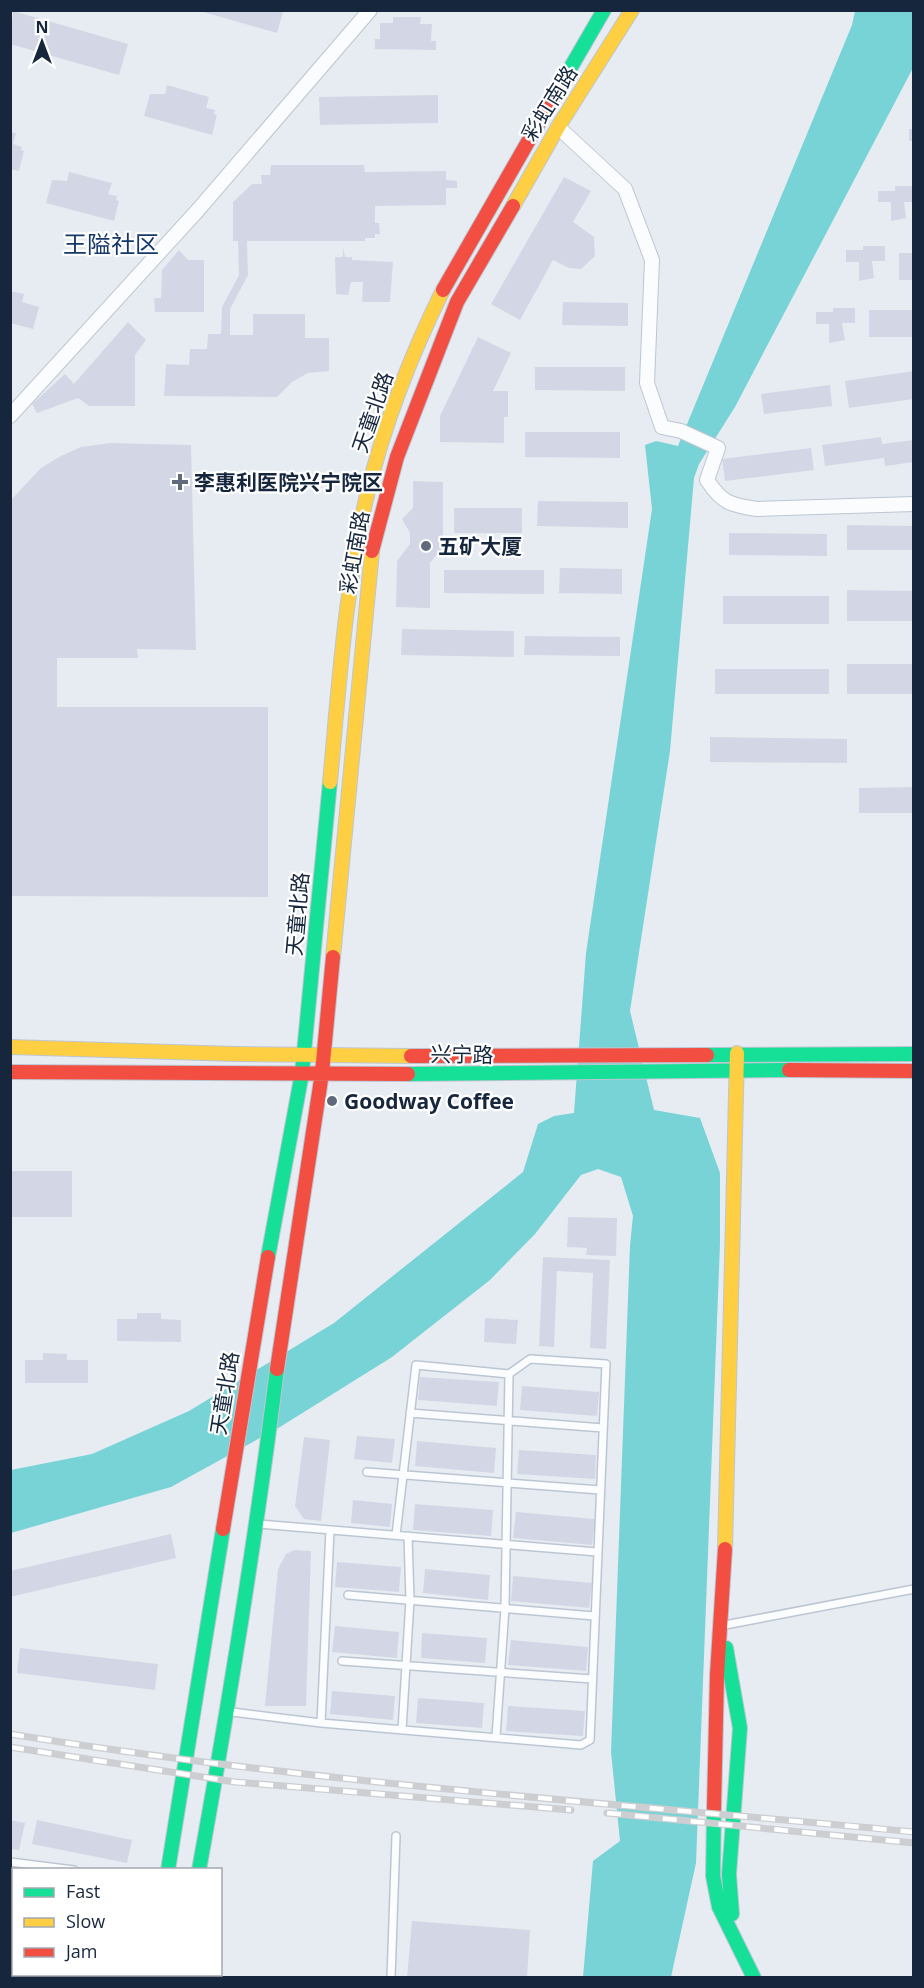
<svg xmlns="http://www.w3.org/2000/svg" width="924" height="1988" font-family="'Open Sans','Noto Sans SC',sans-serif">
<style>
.water{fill:#78d3d7}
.building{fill:#d3d7e5}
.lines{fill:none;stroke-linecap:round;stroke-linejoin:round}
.lane-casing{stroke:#bcc6d3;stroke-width:10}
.street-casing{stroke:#bcc6d3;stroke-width:16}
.fast-casing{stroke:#bcc6d3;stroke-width:16}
.slow-casing{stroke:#bcc6d3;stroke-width:16}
.jam-casing{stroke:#bcc6d3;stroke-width:16}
.lane{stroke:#fbfcfd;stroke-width:7}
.street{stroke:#fbfcfd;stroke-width:14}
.fast{stroke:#16e098;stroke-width:14}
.slow{stroke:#ffcf43;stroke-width:14}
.jam{stroke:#f24e42;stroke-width:14}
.rail-casing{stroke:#ccced1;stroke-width:7}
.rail{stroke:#fff;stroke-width:4.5;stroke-dasharray:14;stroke-linecap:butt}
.poi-dot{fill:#5f6b7c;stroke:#fff;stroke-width:2}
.labels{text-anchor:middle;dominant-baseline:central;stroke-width:4.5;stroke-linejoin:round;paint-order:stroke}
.street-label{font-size:21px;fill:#16263c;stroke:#fff}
.poi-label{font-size:21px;font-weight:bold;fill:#16263c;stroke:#fff;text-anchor:start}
.quarter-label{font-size:24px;fill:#153869;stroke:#fff}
</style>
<rect width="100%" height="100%" fill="#e7ecf2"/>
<path class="water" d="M855,11H913L914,66L735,407L699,464L694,478L670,751L630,1011L654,1110L700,1118L720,1173V1244L696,1863L671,1977H583L593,1861L620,1841L611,1752L630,1245L633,1216L621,1177L598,1169L581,1175L535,1234L490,1280L392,1357L280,1427L171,1487L11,1533V1470L92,1454L189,1411L334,1323L523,1172L538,1124L554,1116L574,1113L586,953L652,509L645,445L656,441L678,446L852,25Z"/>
<path class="building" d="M196,10H278L283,12L277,33Z
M13,11L128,44L119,75L10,44Z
M393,17H421L420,24H432L431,41H436V50L375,49V39H380V23H393Z
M167,85L209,97L206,108L215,110L214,114L217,115L212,135L144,116L150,94H165Z
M438,95V123L320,125L319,97Z
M909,129H914V141H909Z
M10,132L16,133L13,144L22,147L21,150L24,151L19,171L10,169Z
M271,165H364L365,172L446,171V180L457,181V188H446V205L375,206V223H379L380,234H375V238H365V241H247L248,275L230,309V335H253V314H305V338H329V371L308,373L292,382L277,397L164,396L166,364L189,365L190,349H207L208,334H221L222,307L239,275L238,241H233V202L252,184H262L261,175H270Z
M69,172L112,183L108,194L117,196L116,200L119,201L114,221L46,203L52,180L67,181Z
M564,177L591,191L573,222L594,237L595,256L581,269L569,268L553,260L520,320L491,304Z
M895,186H914V202H904L906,218L891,221V202H878V191H895Z
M863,246H885V261H872L874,278L859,281V262H846V250H863Z
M343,247L345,257H352V260L393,262L390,302H362L363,282H351L348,295L336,294L335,257H343Z
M179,250L188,260H204V312H155L154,298H161L162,270Z
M899,253H914V280H899Z
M10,291L24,294L22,302L39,307L33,329L10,323Z
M563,302L628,303V326L562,325Z
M833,308H855V323H842L845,340L829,343V324H816V312H833Z
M869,310H914V337H869Z
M128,322L146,340L135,355V406H89L78,398L37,413L32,404L65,374L74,384Z
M478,337L511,353L493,391H508V417H504V443L440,442V416Z
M535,367H625V391L535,390Z
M914,371V399L849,408L845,381Z
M830,385L832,406L764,414L761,394Z
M525,432H620V458L525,457Z
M881,437L882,444L914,440V462L885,466L884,458L825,466L822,445Z
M110,443L191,445L196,650L137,649L138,658H57V707H268V897L10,896V501L41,468L59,457L81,447Z
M811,448L814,470L725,481L722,459Z
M413,481L443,482V547L430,563V608L396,607L397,561L410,544V533L402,519L413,508Z
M538,501L628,502V528L537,526Z
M454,508H522V533H454Z
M847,525L914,526V550H847Z
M729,533L827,534V556L729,555Z
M560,568L622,569V594L559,593Z
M444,570H544V594L444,593Z
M847,590L914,591V621H847Z
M723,596H829V624H723Z
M402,629L514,631V657L401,655Z
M525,636L620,637V656L524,655Z
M847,664H914V694H847Z
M715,669H829V694H715Z
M710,737L847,739V763L710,762Z
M914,787V813H859V788Z
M10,1171H72V1217H10Z
M568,1217L617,1218L616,1256L586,1255L587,1248L567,1247Z
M543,1257L610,1260L606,1349L590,1348L593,1273L557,1271L554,1347L539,1346Z
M137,1313H161V1319L181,1320V1342L117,1341V1319H137Z
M485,1318L518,1320L516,1344L484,1342Z
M43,1353L67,1354V1360H88V1383H25V1360H43Z
M420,1377L499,1382L497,1406L418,1400Z
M522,1386L599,1392L597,1416L520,1410Z
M357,1436L395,1439L392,1463L354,1459Z
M304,1437L330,1440L321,1521L304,1519L295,1506Z
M417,1441L496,1448L494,1473L415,1466Z
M519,1450L596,1455L595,1479L517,1474Z
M353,1500L392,1504L390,1527L351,1523Z
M415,1504L493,1510L491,1536L413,1530Z
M516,1512L595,1519L592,1545L513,1538Z
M171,1534L176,1558L10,1597V1571Z
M294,1550L311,1551L306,1706H265L278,1569L286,1554Z
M337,1562L401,1567L399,1592L335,1587Z
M425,1569L490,1575L488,1600L423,1593Z
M513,1576L592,1583L589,1608L511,1601Z
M335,1626L399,1632L397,1658L332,1652Z
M422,1633L487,1638L485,1663L421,1658Z
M511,1640L588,1647L586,1671L508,1665Z
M20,1648L158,1664L155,1690L17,1673Z
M332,1691L395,1696L393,1720L330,1714Z
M418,1698L484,1703L482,1728L416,1723Z
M508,1706L585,1711L583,1736L506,1731Z
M10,1820L25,1823L19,1850L10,1849Z
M37,1820L132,1840L127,1863L32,1844Z
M412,1921L530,1930L527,1978H407Z
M10,1928H14V1954H10Z"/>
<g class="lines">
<defs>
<path id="lane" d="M410,1413L603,1428
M367,1472L600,1490
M259,1524L597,1552
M348,1595L594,1616
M725,1625L914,1589
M342,1661L592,1679
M232,1712L321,1723L581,1745L590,1740L606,1364L530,1359L509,1374L416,1365L396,1535
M321,1723L330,1530
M402,1730L410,1600L408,1536
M496,1737L505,1608L509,1374
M10,1862L74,1870
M11,1906L14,1893
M55,1978V1974
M391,1978L396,1836"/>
<path id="street" d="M558,127L625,189L652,260L647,383L662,427L681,431L718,448L707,480C722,503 730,505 757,509L914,504
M10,416L198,210L370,10"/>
<path id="fast" d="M564,79L604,10
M707,1055L914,1054
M408,1074L789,1070
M268,1257L302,1073L330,782
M726,1648L740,1728L729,1874L732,1914
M714,1808L713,1876L719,1907L754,1978
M168,1870L223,1529
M199,1870C229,1704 256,1537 277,1369
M149,1978L150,1974"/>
<path id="slow" d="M513,206L558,127L632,10
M330,782C339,686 345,589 367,495C384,424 411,355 443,290
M333,957L372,551
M10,1047L236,1054L411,1056
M725,1549L737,1053"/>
<path id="jam" d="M443,290L564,79
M372,551L397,457L457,302L513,206
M411,1056L707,1055
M789,1070L914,1071
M10,1072L408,1074
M277,1369L322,1073L333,957
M223,1529L268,1257
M714,1808L717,1675L725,1549
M178,1978L179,1974"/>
</defs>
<use href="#lane" class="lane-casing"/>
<use href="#street" class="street-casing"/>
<use href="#fast" class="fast-casing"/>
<use href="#slow" class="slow-casing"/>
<use href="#jam" class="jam-casing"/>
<use href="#lane" class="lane"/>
<use href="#street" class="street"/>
<use href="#fast" class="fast"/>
<use href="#slow" class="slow"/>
<use href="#jam" class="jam"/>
<defs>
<path id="rail" d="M10,1734C310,1783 612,1803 914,1832
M10,1747L235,1782L571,1810
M607,1813L914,1843"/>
</defs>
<use href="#rail" class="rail-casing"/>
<use href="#rail" class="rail"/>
</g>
<g class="poi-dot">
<path d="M177 473h6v6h6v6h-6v6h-6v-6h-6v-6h6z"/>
<circle cx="426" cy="546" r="6"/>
<circle cx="332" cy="1101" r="6"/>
</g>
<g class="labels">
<g class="street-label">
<text transform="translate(549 103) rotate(-58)">彩虹南路</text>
<text transform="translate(372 412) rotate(-71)">天童北路</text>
<text transform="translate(354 552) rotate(-80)">彩虹南路</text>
<text transform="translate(297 914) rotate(-85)">天童北路</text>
<text transform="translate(462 1054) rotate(1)">兴宁路</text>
<text transform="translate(224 1393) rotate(-81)">天童北路</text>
</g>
<g class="poi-label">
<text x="194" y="482">李惠利医院兴宁院区</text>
<text x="438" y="546">五矿大厦</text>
<text x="344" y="1101">Goodway Coffee</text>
</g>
<g class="quarter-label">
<text x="111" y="243">王隘社区</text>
</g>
</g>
<rect width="924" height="1988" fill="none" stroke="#16263c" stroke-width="24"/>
<rect x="12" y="1868" width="210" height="108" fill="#ffffff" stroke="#a2a8b1" stroke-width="1.5"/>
<rect x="24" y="1888" width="30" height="9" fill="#16e098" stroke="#a2a8b1" stroke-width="1.5"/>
<text x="66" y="1898" font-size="18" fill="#16263c">Fast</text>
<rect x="24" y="1918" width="30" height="9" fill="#ffcf43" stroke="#a2a8b1" stroke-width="1.5"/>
<text x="66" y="1928" font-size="18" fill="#16263c">Slow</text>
<rect x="24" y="1948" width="30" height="9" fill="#f24e42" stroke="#a2a8b1" stroke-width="1.5"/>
<text x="66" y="1958" font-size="18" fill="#16263c">Jam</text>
<g transform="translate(42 42)" stroke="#ffffff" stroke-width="4.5" paint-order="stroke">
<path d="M0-4.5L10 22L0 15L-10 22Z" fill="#16263c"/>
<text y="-9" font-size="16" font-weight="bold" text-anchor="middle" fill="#16263c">N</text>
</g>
</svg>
